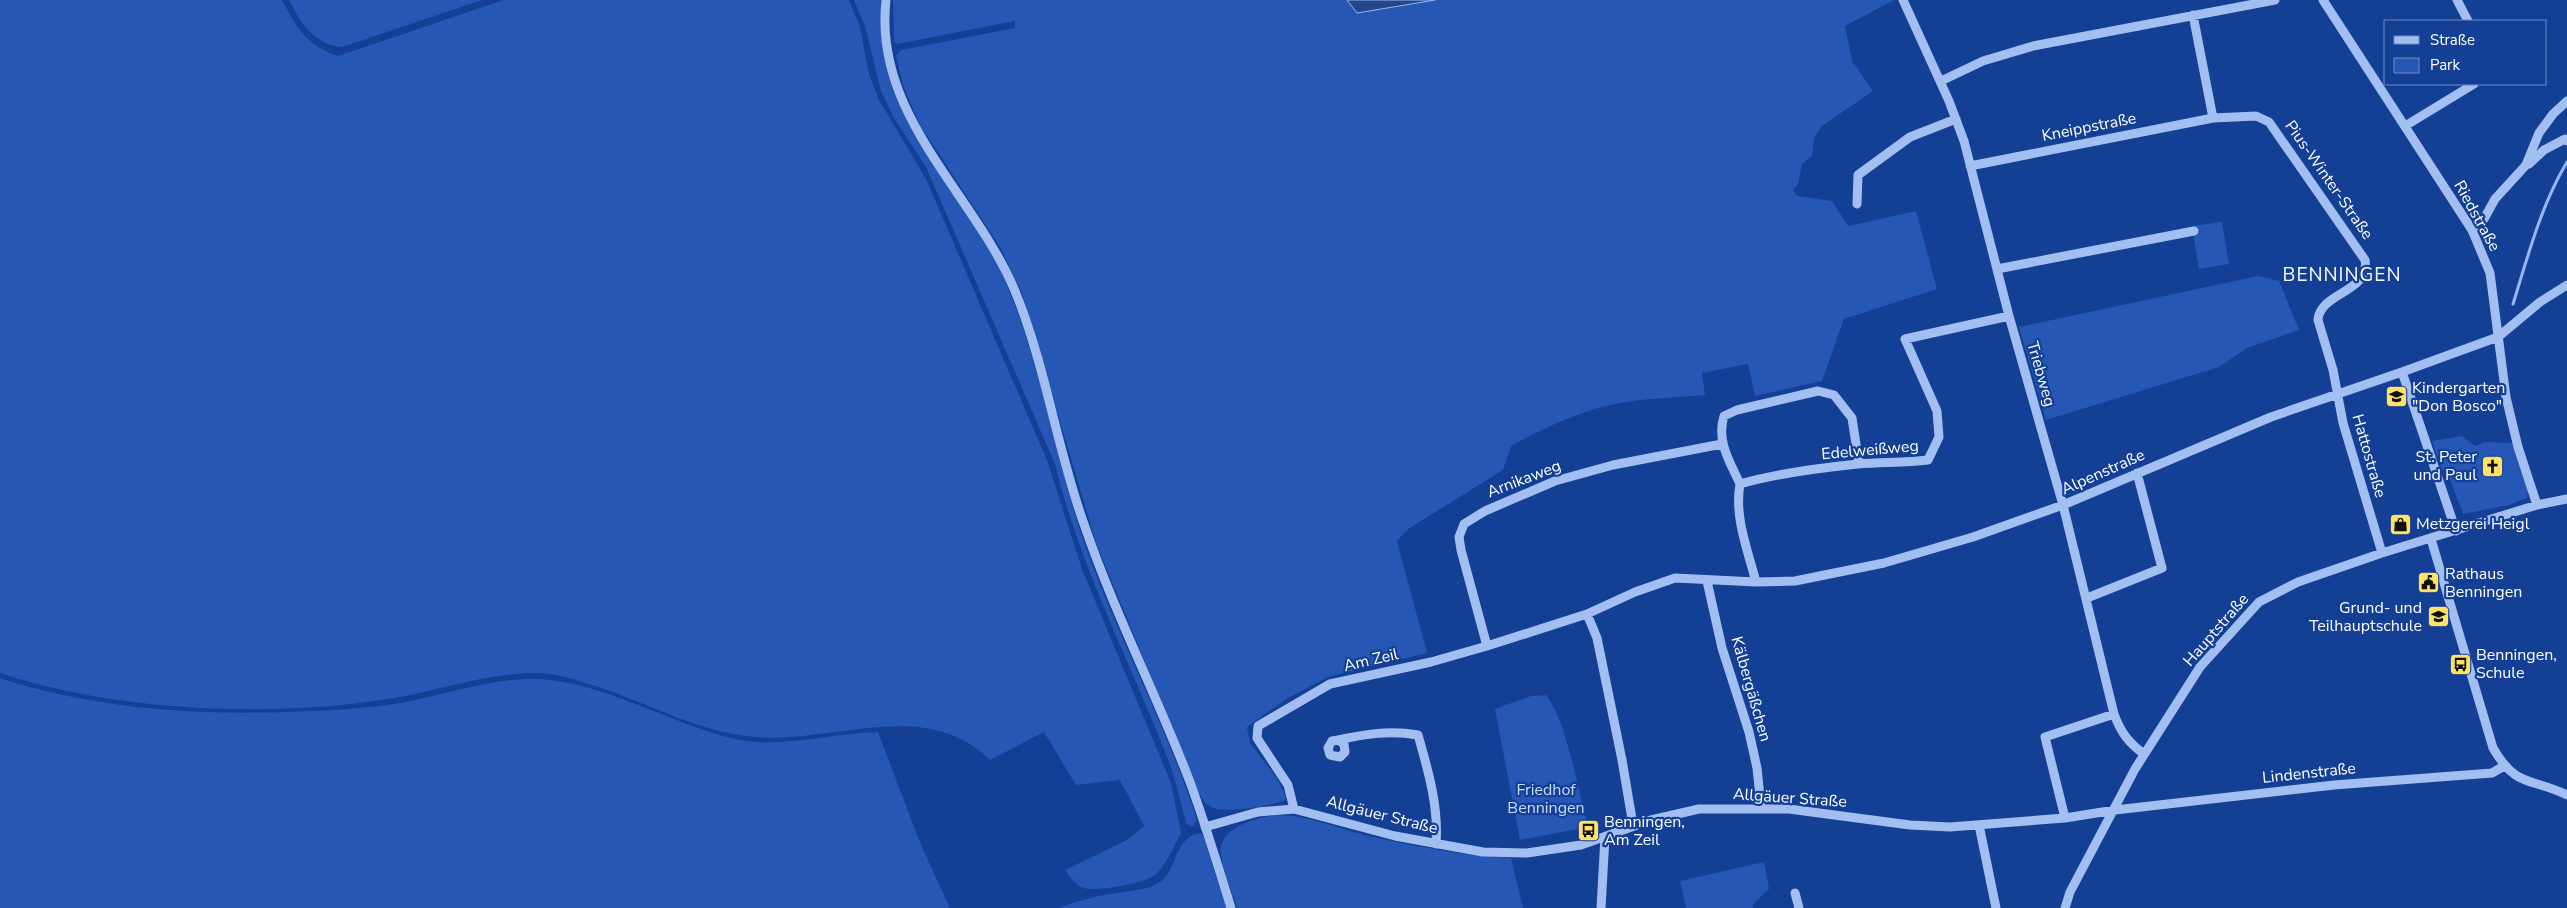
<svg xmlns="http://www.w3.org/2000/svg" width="2567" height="908" font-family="'Nunito Sans',sans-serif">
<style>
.green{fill:#2657b4}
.water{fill:#264687;stroke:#95b8f5}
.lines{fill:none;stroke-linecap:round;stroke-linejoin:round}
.stream{stroke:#95b8f5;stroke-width:3}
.minor{stroke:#a3bff2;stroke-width:9}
.labels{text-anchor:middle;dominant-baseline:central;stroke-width:4.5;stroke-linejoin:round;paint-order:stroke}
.street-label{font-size:16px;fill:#fff;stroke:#133f95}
.poi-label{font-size:16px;fill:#fff;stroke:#133f95;text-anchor:start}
.park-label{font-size:16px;fill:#cbdcfd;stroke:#133f95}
.quarter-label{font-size:19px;letter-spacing:1px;fill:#fff;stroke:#133f95}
</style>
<rect width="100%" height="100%" fill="#133f95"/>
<path class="green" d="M0,0H282C297,29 307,45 338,56L504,0H849L860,27L869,74L879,100L926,179L1047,460L1082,569L1171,783L1181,832C1178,841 1163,869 1155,875C1145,883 1097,892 1084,888C1076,886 1070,877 1065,870L1127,840L1144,826L1120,780L1076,785L1044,732L990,760C925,696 833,744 755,737C703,733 653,706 604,689C582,682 559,673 535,673C487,673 441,690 394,698C275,718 115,712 0,673Z
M289,0H482L342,47C314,45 301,23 289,0Z
M854,0H881C873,126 964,184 1008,288C1042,368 1055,457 1083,539C1116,635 1166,723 1197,820L1193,827L1187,824C1180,804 1177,782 1169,762C1131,663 1080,568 1055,464L926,167L894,118L881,91L865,26Z
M893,0H1347L1357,13L1435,0H1894L1845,26L1852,61L1873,91L1822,126L1814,138L1812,156L1802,164L1798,184L1793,190L1797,196L1832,201L1848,226L1916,211L1937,289L1844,319L1822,381L1755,396L1748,364L1702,373L1705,395C1673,398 1639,398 1606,406C1573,414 1541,430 1511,446L1503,470L1408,529L1397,541L1427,653L1328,677L1288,698L1247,727L1250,743L1276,777L1286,797L1285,800C1273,806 1226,813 1213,808C1205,805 1202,798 1198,791L1096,543L1022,293L1000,247L920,125L903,85L896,56L901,50L1015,28V21L897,44L894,42Z
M2222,222L2229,264L2199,269L2192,226Z
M2258,276L2279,281L2299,330L2247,348L2219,367L2046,420L2019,327Z
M2462,436L2475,446L2484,442L2515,443L2529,483L2527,498L2509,505L2463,514L2446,469L2442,470L2432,441Z
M0,678C92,708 189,715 284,712C323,711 362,709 401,703C443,695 486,680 529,679C595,677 670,724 735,739C783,749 830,733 878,732L921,845L950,908H0Z
M1546,695C1566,719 1579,793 1588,827L1520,840L1495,709L1531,696Z
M1276,815C1309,815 1336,828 1368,836C1415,846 1463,856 1511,858L1523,908H1237C1232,891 1223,872 1221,855C1217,827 1256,818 1276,815Z
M1201,833L1204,838L1226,908H1059C1074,902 1088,898 1104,895C1119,892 1148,891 1160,882C1179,868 1173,837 1201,833Z
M1764,862L1769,889L1752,905L1753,908H1686L1680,881Z"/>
<path class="water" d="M1347,0H1435L1357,13Z"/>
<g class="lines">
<path class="stream" d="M2513,304C2528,256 2541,205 2567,162"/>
<path class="minor" d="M886,0C873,116 974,193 1015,291C1046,367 1057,450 1085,527C1115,614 1157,696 1190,782C1205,823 1218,866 1231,908
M1903,0L1949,101L1964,141L2009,316L2063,505L2114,714C2121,733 2129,743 2144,754
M2323,0L2472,230L2490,273L2506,397L2518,447L2537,505
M2457,0L2468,21
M2193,15L2213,118L2256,116L2269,122L2365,260C2371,292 2320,292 2318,320L2333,370L2343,423L2382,553
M1941,81L1983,61L2033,46L2275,0
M2405,126L2474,84
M2529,164L2544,150L2565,139L2567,141
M1970,166L2213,118
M1857,204L1858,175L1910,137L1956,119
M2472,230L2484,219L2495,199L2526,165L2539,133L2553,114L2567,101
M1997,269L2194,231
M2402,372L2456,531
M1740,484C1730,462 1716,441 1724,416L1737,410L1818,391L1834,395L1852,418L1859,464
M2431,539L2493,748C2517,789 2530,777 2567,795
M1707,581L1722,648L1749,732L1757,768L1761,807
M1756,582C1748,551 1734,517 1740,484C1778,473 1819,468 1858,464C1882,462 1905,463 1928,460L1939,437L1937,411L1905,339L2009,316
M2087,598L2162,568L2137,473
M1587,614L1597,638L1622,760L1633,825
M1487,646L1461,550L1459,537L1464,524L1485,511L1555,481L1613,465L1722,444
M1338,740C1365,734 1390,730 1418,735C1428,770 1439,807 1436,844
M1338,740L1344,744L1345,752L1340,757L1330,755L1328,748L1332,741Z
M1294,809L1288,785L1257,738L1258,726L1330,684L1431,662L1487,646L1587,614L1635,592L1675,578L1756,582L1795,581L1884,563L1973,537L2063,505L2271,417L2402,372L2498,337L2540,302L2567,285
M2065,818L2045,737L2114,714
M1979,825L1996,908
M1205,827L1258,812L1294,809L1395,836L1483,852L1527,853L1581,845L1651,820L1699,809H1789L1910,825L1950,827L2065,818L2115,810L2334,785L2492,773L2504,766
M1795,893L1799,908
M1601,908L1605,837
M2065,908L2070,892L2135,769L2200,667L2259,602L2298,582L2382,553L2537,505L2567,499"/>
</g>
<defs>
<symbol id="school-square" viewBox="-11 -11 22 22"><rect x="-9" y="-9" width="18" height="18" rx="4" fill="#ffe264" stroke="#133f95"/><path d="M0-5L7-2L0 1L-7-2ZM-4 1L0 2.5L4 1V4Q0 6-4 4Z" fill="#111"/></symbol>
<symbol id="church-square" viewBox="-11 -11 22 22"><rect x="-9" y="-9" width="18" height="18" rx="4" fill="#ffe264" stroke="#133f95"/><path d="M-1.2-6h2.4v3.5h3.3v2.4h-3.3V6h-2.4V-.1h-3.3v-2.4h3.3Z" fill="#111"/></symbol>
<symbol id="shop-square" viewBox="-11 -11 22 22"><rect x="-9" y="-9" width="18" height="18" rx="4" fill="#ffe264" stroke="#133f95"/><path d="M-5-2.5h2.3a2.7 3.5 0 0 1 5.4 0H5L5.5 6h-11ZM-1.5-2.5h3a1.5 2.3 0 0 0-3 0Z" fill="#111"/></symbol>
<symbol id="civic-square" viewBox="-11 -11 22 22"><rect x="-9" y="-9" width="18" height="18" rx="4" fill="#ffe264" stroke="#133f95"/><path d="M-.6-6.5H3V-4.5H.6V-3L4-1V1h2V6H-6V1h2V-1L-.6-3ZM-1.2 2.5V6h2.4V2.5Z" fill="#111"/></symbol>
<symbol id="bus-square" viewBox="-11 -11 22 22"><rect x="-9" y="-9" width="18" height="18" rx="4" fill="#ffe264" stroke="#133f95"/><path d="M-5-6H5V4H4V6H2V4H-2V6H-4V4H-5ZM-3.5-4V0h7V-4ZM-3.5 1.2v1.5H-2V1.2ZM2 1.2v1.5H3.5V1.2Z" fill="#111"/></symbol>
</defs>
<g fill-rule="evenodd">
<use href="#school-square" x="2384" y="384" width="25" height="25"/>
<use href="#church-square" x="2480" y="454" width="25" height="25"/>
<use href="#shop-square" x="2388" y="512" width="25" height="25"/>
<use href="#civic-square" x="2416" y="570" width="25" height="25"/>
<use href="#school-square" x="2426" y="604" width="25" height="25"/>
<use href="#bus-square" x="2448" y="652" width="25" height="25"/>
<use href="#bus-square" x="1576" y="818" width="25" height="25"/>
</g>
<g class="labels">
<g class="street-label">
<text transform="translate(2089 127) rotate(-11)">Kneippstraße</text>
<text transform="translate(2329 180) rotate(55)">Pius-Winter-Straße</text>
<text transform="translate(2477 216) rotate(61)">Riedstraße</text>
<text transform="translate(2041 374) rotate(74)">Triebweg</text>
<text transform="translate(1870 450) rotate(-5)">Edelweißweg</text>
<text transform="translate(2369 456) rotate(74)">Hattostraße</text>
<text transform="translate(2103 472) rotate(-24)">Alpenstraße</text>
<text transform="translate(1524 479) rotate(-21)">Arnikaweg</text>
<text transform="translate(2216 630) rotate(-49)">Hauptstraße</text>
<text transform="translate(1371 660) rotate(-13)">Am Zeil</text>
<text transform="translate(1751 689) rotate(74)">Kälbergäßchen</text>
<text transform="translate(2309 773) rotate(-6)">Lindenstraße</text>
<text transform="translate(1790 798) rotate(4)">Allgäuer Straße</text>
<text transform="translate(1382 815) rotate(14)">Allgäuer Straße</text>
</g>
<g class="poi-label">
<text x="2412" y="388">Kindergarten<tspan x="2412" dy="18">"Don Bosco"</tspan></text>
<text x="2477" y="457" text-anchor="end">St. Peter<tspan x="2477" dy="18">und Paul</tspan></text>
<text x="2416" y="524">Metzgerei Heigl</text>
<text x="2445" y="574">Rathaus<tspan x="2445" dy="18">Benningen</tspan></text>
<text x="2422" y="608" text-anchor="end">Grund- und<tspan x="2422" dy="18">Teilhauptschule</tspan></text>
<text x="2476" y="655">Benningen,<tspan x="2476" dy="18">Schule</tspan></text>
<text x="1604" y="822">Benningen,<tspan x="1604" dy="18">Am Zeil</tspan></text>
</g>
<g class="park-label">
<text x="1546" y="790">Friedhof<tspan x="1546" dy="18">Benningen</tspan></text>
</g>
<g class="quarter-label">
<text x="2342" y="275">BENNINGEN</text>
</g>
</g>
<rect x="2384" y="20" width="162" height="65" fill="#133f95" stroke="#718cbf"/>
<rect x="2394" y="36" width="25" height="8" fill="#a3bff2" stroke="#718cbf"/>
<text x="2430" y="45" font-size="15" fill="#ffffff">Straße</text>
<rect x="2394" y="58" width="25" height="15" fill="#2657b4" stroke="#718cbf"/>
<text x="2430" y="70" font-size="15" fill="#ffffff">Park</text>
</svg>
